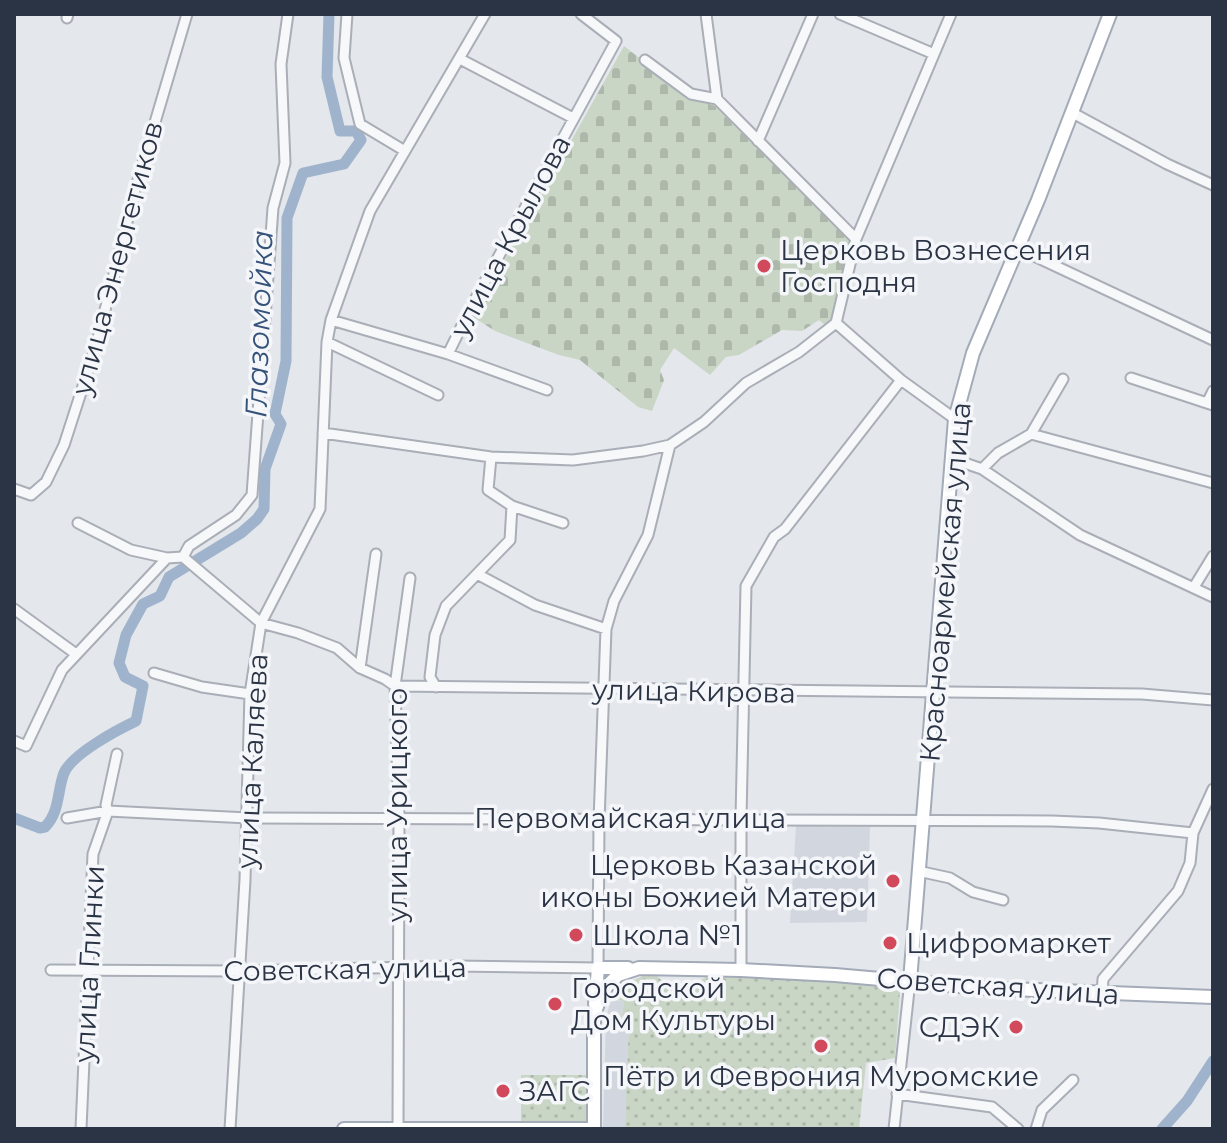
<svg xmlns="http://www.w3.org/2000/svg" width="1227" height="1143" font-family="Montserrat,sans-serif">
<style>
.built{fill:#d2d6de}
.cemetery{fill:url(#cemetery-stones)}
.park{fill:url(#park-dots)}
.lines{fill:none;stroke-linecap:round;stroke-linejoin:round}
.river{stroke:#9fb4cc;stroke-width:11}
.minor-casing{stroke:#a9aeb7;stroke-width:13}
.major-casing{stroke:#a3abb8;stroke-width:16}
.minor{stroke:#f7f8fa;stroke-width:9}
.major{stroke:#fff;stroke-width:12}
.poi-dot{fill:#d1495b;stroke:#f4f6f9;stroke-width:3}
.labels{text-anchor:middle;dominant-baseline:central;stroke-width:7;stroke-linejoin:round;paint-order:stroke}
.street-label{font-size:28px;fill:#2b3445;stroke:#f4f6f9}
.poi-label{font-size:28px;fill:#2b3445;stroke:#f4f6f9;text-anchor:start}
.water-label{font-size:30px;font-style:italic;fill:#34527a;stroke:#f4f6f9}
</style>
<defs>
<pattern id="cemetery-stones" width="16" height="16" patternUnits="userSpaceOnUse" patternTransform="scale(2)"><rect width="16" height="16" fill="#c9d6c5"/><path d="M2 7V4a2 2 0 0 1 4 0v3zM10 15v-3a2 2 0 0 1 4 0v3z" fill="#adb8ab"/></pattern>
<pattern id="park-dots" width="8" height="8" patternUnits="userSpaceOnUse" patternTransform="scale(2)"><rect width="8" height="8" fill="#c9d6c5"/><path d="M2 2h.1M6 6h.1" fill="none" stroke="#adb8ab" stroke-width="1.8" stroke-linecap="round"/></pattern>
</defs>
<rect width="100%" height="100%" fill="#e4e7ec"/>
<path class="built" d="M796,826L870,827L867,922L790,923Z
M611,1000L624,1001L622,1016L629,1020L625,1129H603L606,1017Z"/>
<path class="cemetery" d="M624,46L691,98L715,106L851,241L836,314L826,326L819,320L802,331L782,330L739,355L726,357L710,375L674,348L660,370L664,380L652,411L638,407L580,360L559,355L495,331L473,317Z"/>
<path class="park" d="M643,976H657L661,980L677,981L681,985L695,984L706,977L870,981L876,987L900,991L895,1058L866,1063L859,1129H625L629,1020L622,1016L624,1001L609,999L620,986Z
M521,1075H588L587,1122H521Z"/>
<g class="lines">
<path class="river" d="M14,818L40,828L45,827C60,812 57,791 64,773C72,754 117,730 136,721L143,686L125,677L119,663L126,635L143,604L160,596L169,577L241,533L257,519L264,509L265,469L281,424L275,414L286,361L287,218L303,173L344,164L361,140L356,131H340L327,77L329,14
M1162,1129L1187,1101L1213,1061"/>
<defs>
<path id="minor" d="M347,14L344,58L360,124L405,151
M706,14L717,99L856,239
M840,14L934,54
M67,18L68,14
M460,59L573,118
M645,60L691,94L717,99
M1071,112L1167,164L1213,185
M758,141L813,14
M1017,248L1213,340
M331,320L448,354L547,390
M836,323L856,239L951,14
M836,323L901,380L955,419
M327,342L438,395
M448,354L470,309L616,41L581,14
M1131,378L1213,405
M1207,403L1213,391
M323,433L491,457L573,460L643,451L670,445L704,422L746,383L799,352L836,323
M1031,434L1063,379
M953,459L982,469L1080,535L1213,597
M982,469L998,453L1031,434L1213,483
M14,489L31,495L46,482L64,445L96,346L135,190L187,14
M512,506L563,523
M78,523L131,550L167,558
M183,557L261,623L298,633L337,648L360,668L385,679L395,686L1142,694L1213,700
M477,574L535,605L606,629
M1194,587L1213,556
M14,609L76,654
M360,668L376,554
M154,673L202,687L250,694
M436,687L430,677L435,635L446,606L510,540L512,506L488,490L491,457
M14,741L26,746L62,670L167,558L183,557L189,546L236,515L252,495L273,208L285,163L281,64L288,14
M67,818L108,811L248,818L1052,821L1099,823L1193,833
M918,871L950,878L973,892L1003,900
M51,970L240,971L455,966L598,968L599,821L606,629L614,601L648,535L670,445
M741,970V818L746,586L774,537L785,529L901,380
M1102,994L1103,979L1178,891L1190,863L1193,833L1213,789
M897,1094L992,1107L1018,1129
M81,1129L93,854L108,811L106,805L117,754
M230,1129L245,880L250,694L261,623L320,509L327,342L331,320L370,211L485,14
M398,1129L399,817L395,686L410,578
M894,1129L910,981
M1036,1129L1042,1110L1073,1080"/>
<path id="major" d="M910,981L955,419L973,353L1038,200L1110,14
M595,1004L598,968H628
M344,1129H593
M594,1129V1016L599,1000L607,986L618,975L639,968L741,970L835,975L982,988L1213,997"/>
</defs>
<use href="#minor" class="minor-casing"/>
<use href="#major" class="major-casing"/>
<use href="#minor" class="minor"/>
<use href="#major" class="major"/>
</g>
<g class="poi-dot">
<circle cx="764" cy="266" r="8"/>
<circle cx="893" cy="881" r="8"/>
<circle cx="576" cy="935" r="8"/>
<circle cx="890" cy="943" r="8"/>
<circle cx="555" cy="1004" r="8"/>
<circle cx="1016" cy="1027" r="8"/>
<circle cx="821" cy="1046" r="8"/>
<circle cx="503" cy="1091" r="8"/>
</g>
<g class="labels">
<g class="street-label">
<text transform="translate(510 236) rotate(-62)">улица Крылова</text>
<text transform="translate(117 258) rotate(-75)">улица Энергетиков</text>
<text transform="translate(945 582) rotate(-85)">Красноармейская улица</text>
<text transform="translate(694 691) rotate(1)">улица Кирова</text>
<text transform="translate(252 761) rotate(-87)">улица Каляева</text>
<text transform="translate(397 805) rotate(-90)">улица Урицкого</text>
<text x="630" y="818">Первомайская улица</text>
<text transform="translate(89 964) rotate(-87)">улица Глинки</text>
<text transform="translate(345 969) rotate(-1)">Советская улица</text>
<text transform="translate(998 986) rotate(4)">Советская улица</text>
</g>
<g class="poi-label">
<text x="780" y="250">Церковь Вознесения<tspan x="780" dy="32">Господня</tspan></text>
<text x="877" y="865" text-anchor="end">Церковь Казанской<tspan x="877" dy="32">иконы Божией Матери</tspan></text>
<text x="592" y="935">Школа №1</text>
<text x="906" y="943">Цифромаркет</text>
<text x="571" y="988">Городской<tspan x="571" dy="32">Дом Культуры</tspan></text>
<text x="1000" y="1027" text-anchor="end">СДЭК</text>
<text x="821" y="1076" text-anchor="middle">Пётр и Феврония Муромские</text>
<text x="519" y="1091">ЗАГС</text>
</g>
<g class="water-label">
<text transform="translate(259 324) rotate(-88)">Глазомойка</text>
</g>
</g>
<rect width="1227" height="1143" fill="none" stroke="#2b3445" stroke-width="32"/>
</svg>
